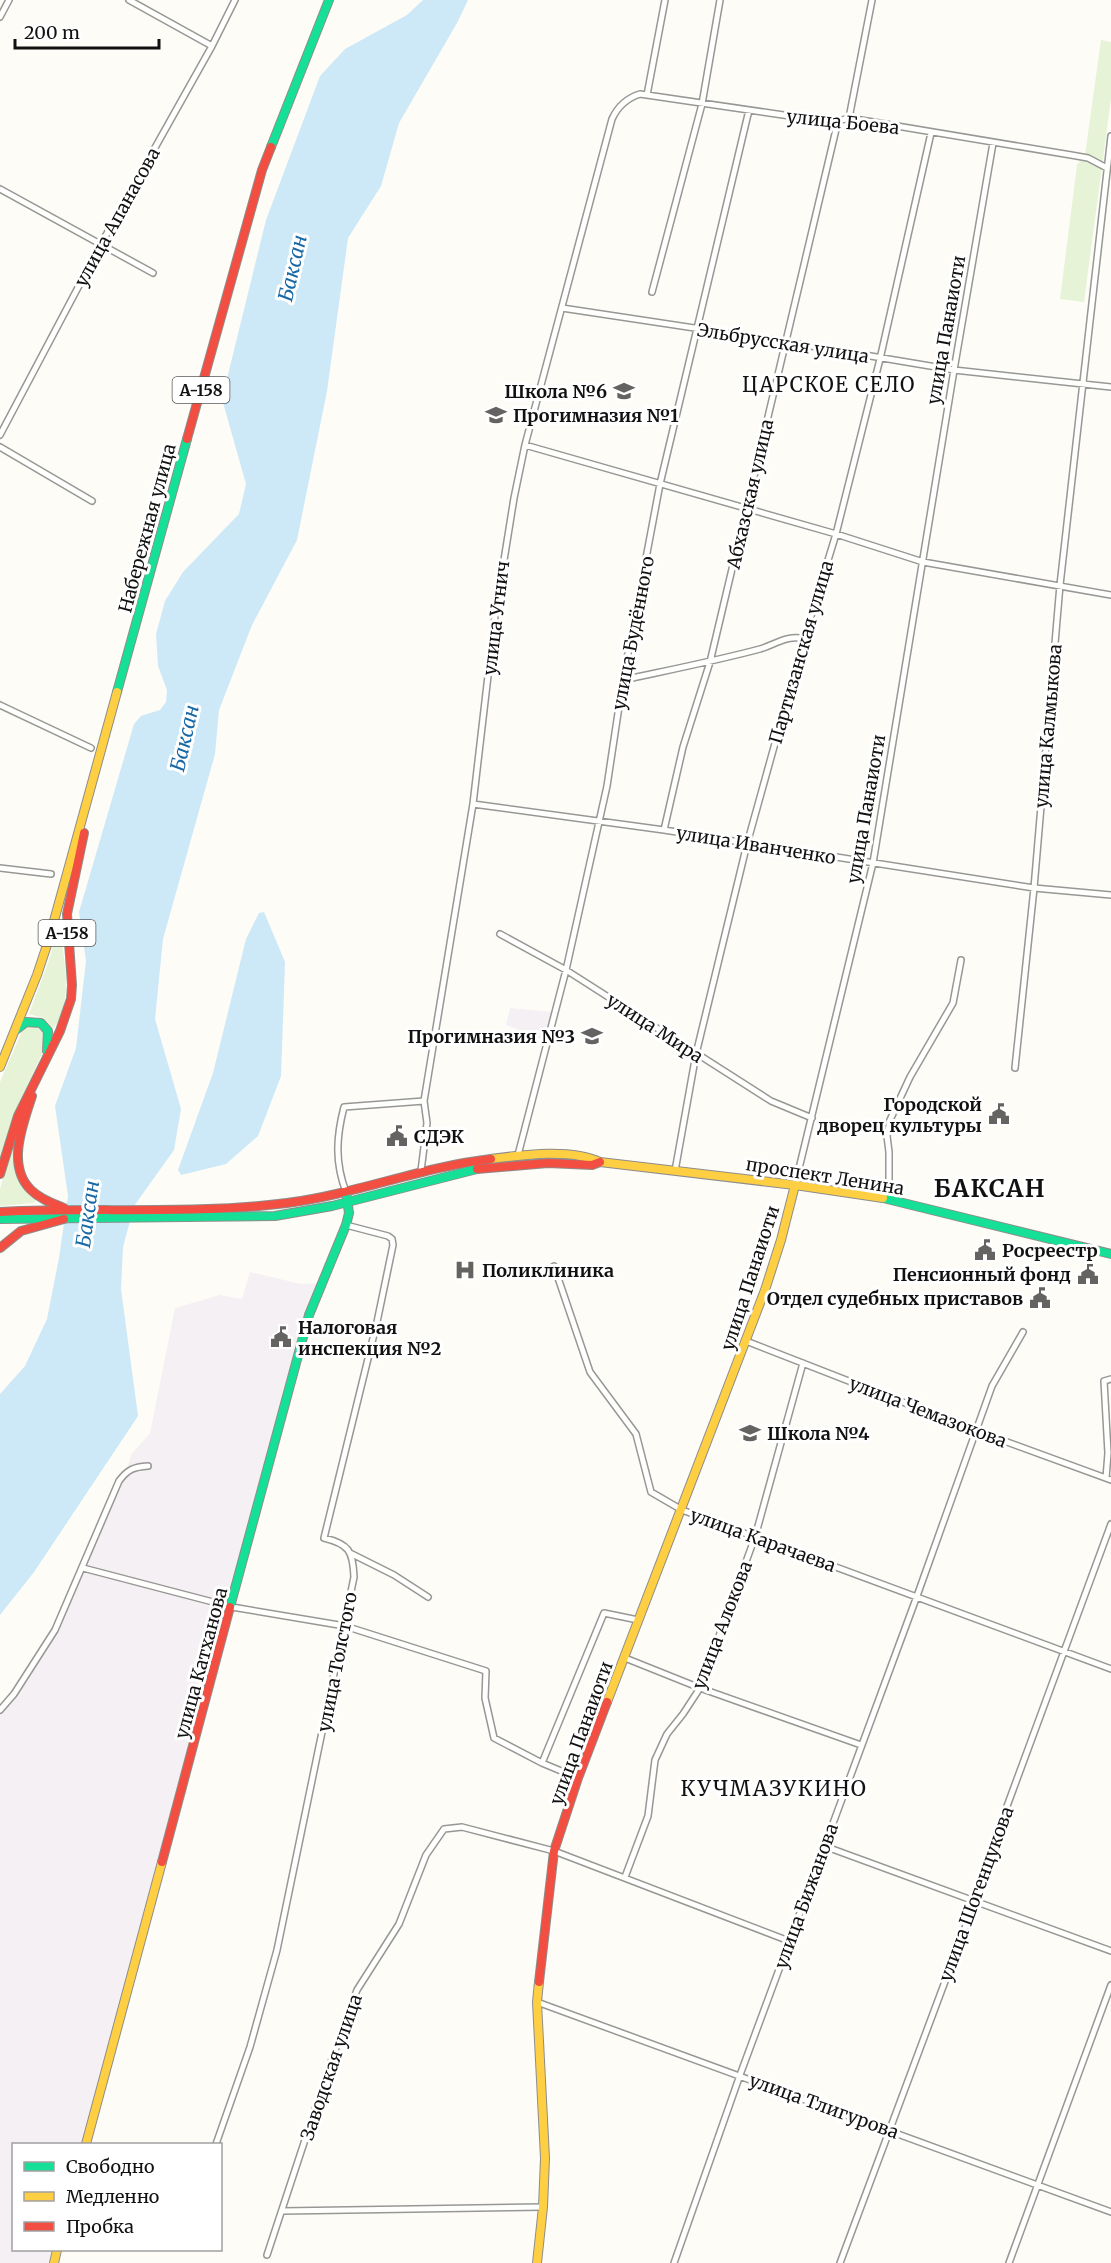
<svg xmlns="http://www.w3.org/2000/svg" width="1111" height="2263" font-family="Merriweather,serif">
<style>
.industrial{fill:#f5f0f3}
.green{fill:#e7f3d7}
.water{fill:#cde8f7}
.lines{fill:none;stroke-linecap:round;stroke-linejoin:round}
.street-casing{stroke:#979795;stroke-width:8}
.fast-casing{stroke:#8e8d8b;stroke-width:10}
.slow-casing{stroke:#8e8d8b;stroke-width:10}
.jam-casing{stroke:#8e8d8b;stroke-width:10}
.street{stroke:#fffffe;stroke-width:5}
.fast{stroke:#16e098;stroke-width:8}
.slow{stroke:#ffcf43;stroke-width:8}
.jam{stroke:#f24e42;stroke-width:8}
.labels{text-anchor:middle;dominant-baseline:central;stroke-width:6;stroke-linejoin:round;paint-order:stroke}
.shield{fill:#fff;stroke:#585858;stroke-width:1.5}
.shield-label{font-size:16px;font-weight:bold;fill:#111}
.street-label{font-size:18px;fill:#111;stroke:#fff}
.poi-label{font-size:18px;font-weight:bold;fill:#111;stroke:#fff;text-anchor:start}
.water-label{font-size:20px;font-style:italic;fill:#1768a6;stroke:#fff}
.neighbourhood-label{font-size:20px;letter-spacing:1.5px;fill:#111;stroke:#fff}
.quarter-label{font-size:21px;letter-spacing:1.5px;fill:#111;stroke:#fff}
.district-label{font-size:24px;font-weight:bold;letter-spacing:1.5px;fill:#111;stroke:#fff}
</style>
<rect width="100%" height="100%" fill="#fdfcf7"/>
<path class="industrial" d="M510,1008L553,1012L544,1040L506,1025Z
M250,1272L301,1284L323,1283L309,1315L86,2144H14V2250H57L54,2263H0V1710L14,1694L55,1630L126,1472L131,1455L150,1433L175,1308L220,1295L242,1299Z"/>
<path class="green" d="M1101,40L1111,42V99L1084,302L1060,299L1077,165L1085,155Z
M59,926H60C63,959 75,999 53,1029L44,1018L29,1014L49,960Z
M36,1023L46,1032V1045L17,1107L0,1163V1082L23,1029L29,1024Z
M22,1113L17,1137L28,1192L36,1200L34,1203L0,1206V1189Z"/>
<path class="water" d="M423,0H468L457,23L399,123L381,186L348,238L327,391L297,540L252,625L219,710L215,754L163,939L155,1019L181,1109L174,1150L134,1206L123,1247L121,1289L138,1416L34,1572L0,1615V1394L25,1366L47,1319L59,1258L68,1196L55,1106L76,1048L86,961L79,912L134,724L141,716L160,710L166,702L167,690L158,666L156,634L165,601L183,572L239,514L246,484L222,399L266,220L320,76L345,49L407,15Z
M264,912L285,962L281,1076L258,1136L226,1164L181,1175L178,1170L213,1073L246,939L259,913Z"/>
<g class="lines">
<defs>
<path id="street" d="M129,0L212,46
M0,17L9,0
M647,95L665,0
M849,118L872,0
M0,189L153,273
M652,292L702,104L720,0
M562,308L787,342L954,370L1111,387
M0,435L101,244L212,46L235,0
M525,445L836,534L923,562L1111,595
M0,447L92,501
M623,680C669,670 715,661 760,649C774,645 789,634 804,639
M0,705L91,748
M473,804L664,830L1034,888L1111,895
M664,830L683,747L710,662L838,121
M0,868L51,874
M500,934L566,970L771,1101L812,1118
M1015,1068L1034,888L1060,585L1111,136
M518,1155L566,970L607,786L623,680L660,484L749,110
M421,1171L427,1123L424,1101L473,804L495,616L514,498L525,445L612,119C618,106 627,98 640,94L797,117L838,121L849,118L1071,155L1088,158L1107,168
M675,1171L696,1054L747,844L804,639L836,534L880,359L931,133
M795,1185L873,863L954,370L993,143
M346,1192C335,1163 336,1138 344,1107L424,1101
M885,1198L889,1186V1152L887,1136L890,1120L910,1077L953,1003L961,960
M554,1266L590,1372L636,1434L651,1492L682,1510L1111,1669
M746,1341L977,1431L1111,1480
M1106,1478L1108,1453L1104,1381L1111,1379
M350,1553L394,1575L428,1597
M83,1568L232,1607L345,1626L486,1671L485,1698L494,1738L542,1763L578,1778
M625,1658L700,1688L861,1745
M0,1710L14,1694L55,1630L119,1481C128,1469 134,1467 148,1466
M542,1763L604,1613L638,1620
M824,1846L1111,1951
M625,1877L648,1816L655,1760L667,1734L683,1714L700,1688L755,1537L803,1363
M537,2002L1111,2212
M216,2144L250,2047L277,1950L354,1577C353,1551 349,1544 324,1538L377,1322L393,1245L392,1239L388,1236L346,1225
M283,2211L543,2207
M267,2255L328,2070L357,1990L399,1924L426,1855L444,1829L462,1827L554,1851L789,1941
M674,2263L740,2075L917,1596L992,1386L1023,1332
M840,2263L975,1901L982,1874L1111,1524
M1009,2263L1111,1985"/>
<path id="fast" d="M271,147L329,0
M117,692L187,439
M17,1029L26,1022L41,1023L48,1031L47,1051
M883,1198L1111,1254
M0,1219L275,1216L332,1206L477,1169
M230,1607L309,1315L346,1225L349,1213L346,1192"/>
<path id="slow" d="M0,1067L37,975L49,939L117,692
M491,1159C522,1155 571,1148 600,1162L795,1185L883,1198
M607,1702L765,1290L781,1240L795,1185
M86,2144L162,1862
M54,2263L57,2250
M537,2263L543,2207L545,2158L537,2002L539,1982"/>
<path id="jam" d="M187,439L262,170L271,147
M32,1096C23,1124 6,1166 31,1190C40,1199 52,1203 64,1208
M477,1169L548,1163L592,1165L600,1162
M0,1174L18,1116L60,1031L71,999L72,985L67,914L84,833
M0,1212C95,1207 192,1215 287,1203C356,1194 421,1167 491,1159
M0,1248L21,1231L64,1219
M162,1862L230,1607
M539,1982L554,1851L578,1778L607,1702"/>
</defs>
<use href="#street" class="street-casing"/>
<use href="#fast" class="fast-casing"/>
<use href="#slow" class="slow-casing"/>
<use href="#jam" class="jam-casing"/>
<use href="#street" class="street"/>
<use href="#fast" class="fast"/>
<use href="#slow" class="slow"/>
<use href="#jam" class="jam"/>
</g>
<defs>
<symbol id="school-bare" viewBox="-9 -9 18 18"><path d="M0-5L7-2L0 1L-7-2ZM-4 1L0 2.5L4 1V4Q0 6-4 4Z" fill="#646362" stroke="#fff" stroke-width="2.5" paint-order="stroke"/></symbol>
<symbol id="civic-bare" viewBox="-9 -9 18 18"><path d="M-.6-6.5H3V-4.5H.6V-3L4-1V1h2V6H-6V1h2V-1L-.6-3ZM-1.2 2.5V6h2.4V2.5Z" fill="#646362" stroke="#fff" stroke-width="2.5" paint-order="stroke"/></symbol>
<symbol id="hospital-bare" viewBox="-9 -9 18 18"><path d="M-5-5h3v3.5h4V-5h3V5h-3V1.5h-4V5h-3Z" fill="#646362" stroke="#fff" stroke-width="2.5" paint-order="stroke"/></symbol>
</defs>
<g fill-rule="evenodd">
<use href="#school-bare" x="609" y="376" width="30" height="30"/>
<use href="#school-bare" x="481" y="400" width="30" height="30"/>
<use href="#school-bare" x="577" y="1021" width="30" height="30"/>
<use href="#civic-bare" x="984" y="1099" width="30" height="30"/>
<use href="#civic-bare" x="382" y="1121" width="30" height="30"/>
<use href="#civic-bare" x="970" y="1235" width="30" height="30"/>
<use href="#hospital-bare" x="450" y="1255" width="30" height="30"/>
<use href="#civic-bare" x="1073" y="1259" width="30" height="30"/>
<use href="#civic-bare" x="1025" y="1283" width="30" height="30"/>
<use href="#civic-bare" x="266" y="1322" width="30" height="30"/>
<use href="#school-bare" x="735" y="1418" width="30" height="30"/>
</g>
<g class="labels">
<g class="shield">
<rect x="172.5" y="377" width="57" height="26" rx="4.5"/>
<rect x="38.5" y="920" width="57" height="26" rx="4.5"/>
</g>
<g class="shield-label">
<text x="201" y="390">А-158</text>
<text x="67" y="933">А-158</text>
</g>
<g class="street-label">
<text transform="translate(843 122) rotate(6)">улица Боева</text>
<text transform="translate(117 217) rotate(-61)">улица Апанасова</text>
<text transform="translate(946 330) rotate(-80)">улица Панаиоти</text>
<text transform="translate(783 343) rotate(9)">Эльбрусская улица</text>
<text transform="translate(750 494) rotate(-77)">Абхазская улица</text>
<text transform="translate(147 528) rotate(-75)">Набережная улица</text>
<text transform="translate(496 618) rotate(-83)">улица Угнич</text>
<text transform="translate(633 633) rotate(-79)">улица Будённого</text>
<text transform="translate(801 652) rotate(-74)">Партизанская улица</text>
<text transform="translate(1048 726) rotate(-85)">улица Калмыкова</text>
<text transform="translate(866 809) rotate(-80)">улица Панаиоти</text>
<text transform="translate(756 845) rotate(9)">улица Иванченко</text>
<text transform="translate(655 1028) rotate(33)">улица Мира</text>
<text transform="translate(825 1176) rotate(9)">проспект Ленина</text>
<text transform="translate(750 1278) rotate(-72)">улица Панаиоти</text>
<text transform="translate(928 1412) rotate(21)">улица Чемазокова</text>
<text transform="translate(763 1540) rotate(20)">улица Карачаева</text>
<text transform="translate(722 1625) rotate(-69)">улица Алокова</text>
<text transform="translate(337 1662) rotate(-79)">улица Толстого</text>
<text transform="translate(201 1663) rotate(-75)">улица Катханова</text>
<text transform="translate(581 1733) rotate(-70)">улица Панаиоти</text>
<text transform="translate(976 1894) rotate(-70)">улица Шогенцукова</text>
<text transform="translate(806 1896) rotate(-70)">улица Бижанова</text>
<text transform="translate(331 2067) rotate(-71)">Заводская улица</text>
<text transform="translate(824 2106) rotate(20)">улица Тлигурова</text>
</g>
<g class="poi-label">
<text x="607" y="391" text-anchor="end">Школа №6</text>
<text x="513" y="415">Прогимназия №1</text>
<text x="575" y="1036" text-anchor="end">Прогимназия №3</text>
<text x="982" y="1104" text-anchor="end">Городской<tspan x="982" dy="21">дворец культуры</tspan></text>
<text x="414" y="1136">СДЭК</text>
<text x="1002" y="1250">Росреестр</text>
<text x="482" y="1270">Поликлиника</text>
<text x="1071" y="1274" text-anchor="end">Пенсионный фонд</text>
<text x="1023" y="1298" text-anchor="end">Отдел судебных приставов</text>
<text x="298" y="1327">Налоговая<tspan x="298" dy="21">инспекция №2</tspan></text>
<text x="767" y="1433">Школа №4</text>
</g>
<g class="water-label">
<text transform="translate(292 268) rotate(-77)">Баксан</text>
<text transform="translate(184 738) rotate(-77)">Баксан</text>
<text transform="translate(87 1214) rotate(-82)">Баксан</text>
</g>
<g class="neighbourhood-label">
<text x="829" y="384">ЦАРСКОЕ СЕЛО</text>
</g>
<g class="quarter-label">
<text x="774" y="1788">КУЧМАЗУКИНО</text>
</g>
<g class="district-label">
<text x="990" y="1188">БАКСАН</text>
</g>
</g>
<rect x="12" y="2143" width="210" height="108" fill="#ffffff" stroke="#a0a0a0" stroke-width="1.5"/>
<rect x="24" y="2162" width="30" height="9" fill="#16e098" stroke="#a0a0a0" stroke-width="1.5"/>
<text x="66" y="2173" font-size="18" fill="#111111">Свободно</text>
<rect x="24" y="2192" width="30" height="9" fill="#ffcf43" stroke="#a0a0a0" stroke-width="1.5"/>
<text x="66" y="2203" font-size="18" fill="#111111">Медленно</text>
<rect x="24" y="2222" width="30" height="9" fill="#f24e42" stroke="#a0a0a0" stroke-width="1.5"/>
<text x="66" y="2233" font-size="18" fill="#111111">Пробка</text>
<path d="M15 39v9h144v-9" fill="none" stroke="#111111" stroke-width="3"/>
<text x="24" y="39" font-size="18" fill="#111111" stroke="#ffffff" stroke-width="4.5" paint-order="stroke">200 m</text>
</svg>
